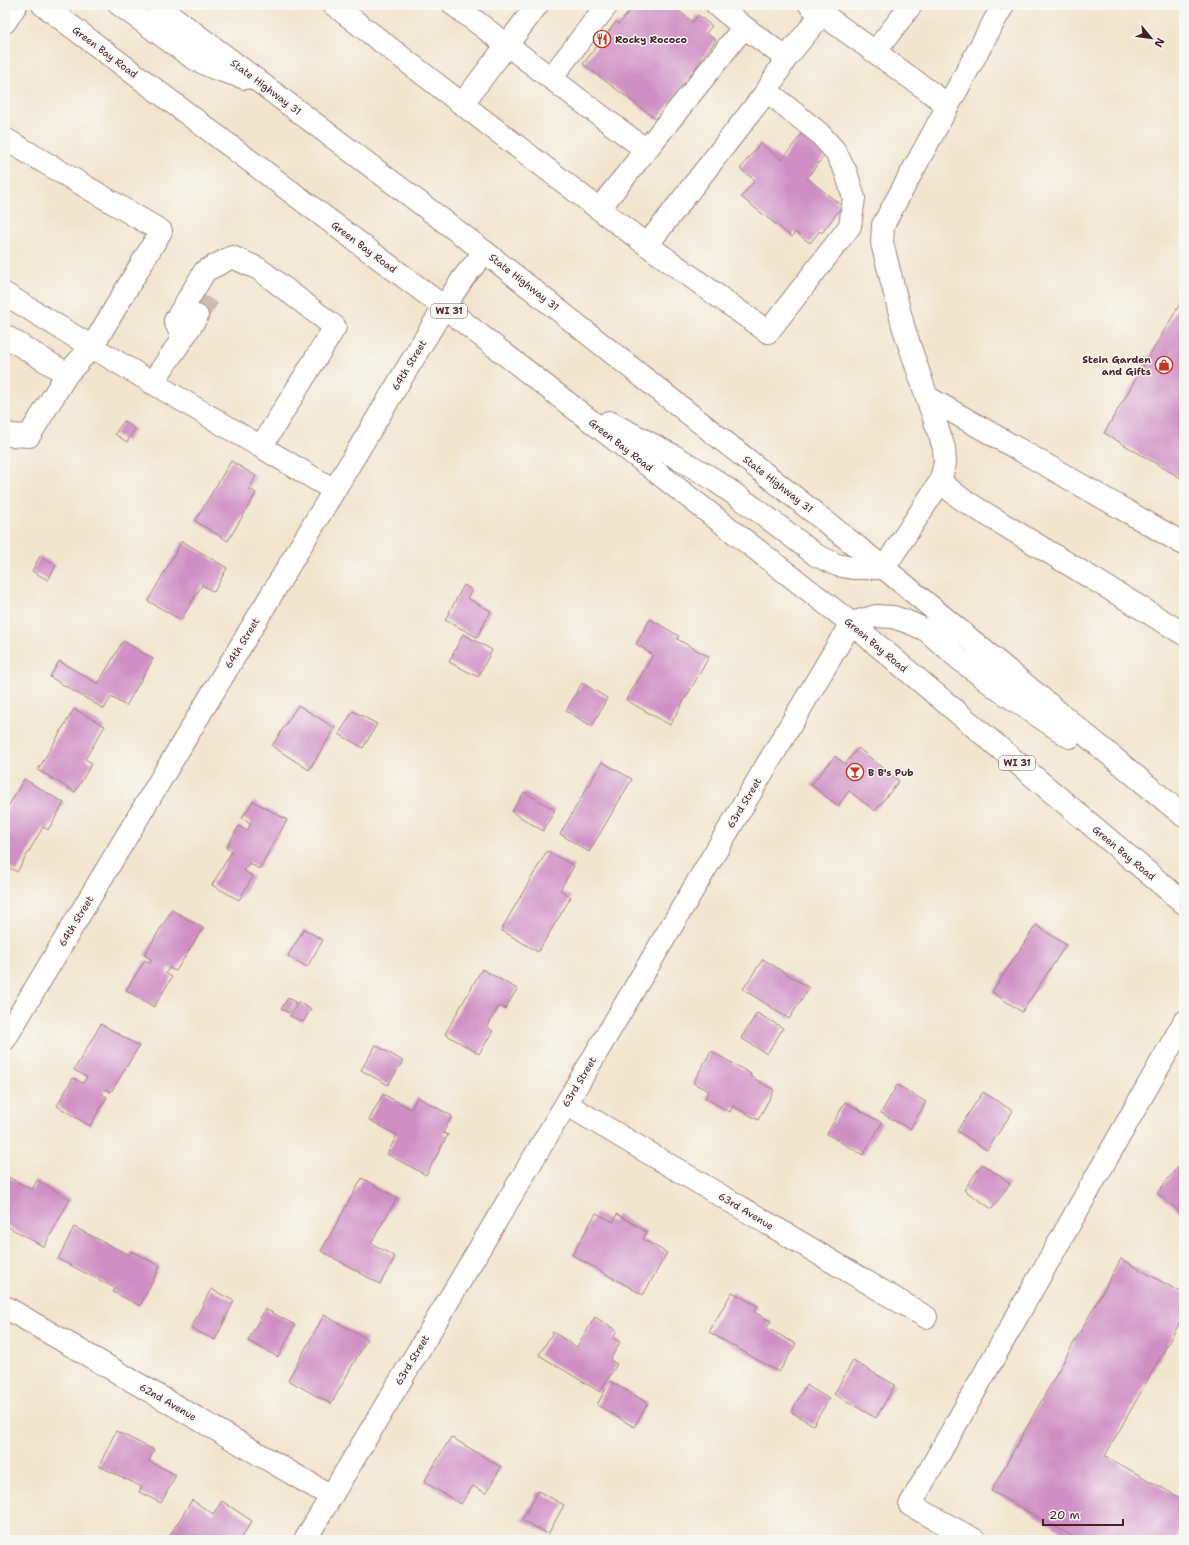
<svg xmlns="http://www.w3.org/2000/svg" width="1189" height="1545" font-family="'Shantell Sans',sans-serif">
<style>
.building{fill:#d08fc5}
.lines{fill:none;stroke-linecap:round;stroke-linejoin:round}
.minor-tunnel{stroke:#d0bdad;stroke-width:22;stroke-dasharray:22 11;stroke-linecap:butt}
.minor-casing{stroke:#9e827c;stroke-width:24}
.major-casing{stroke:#9e827c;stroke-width:24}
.minor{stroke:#fff;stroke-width:22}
.major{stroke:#fff;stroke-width:22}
.labels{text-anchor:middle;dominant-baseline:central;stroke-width:3;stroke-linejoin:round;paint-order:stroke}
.shield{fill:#f6f6f2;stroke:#7e6067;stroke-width:1}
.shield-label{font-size:9px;font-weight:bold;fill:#4a1f2b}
.poi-label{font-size:10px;font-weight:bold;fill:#4a1f2b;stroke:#f6f6f2;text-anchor:start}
.street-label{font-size:10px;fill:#4a1f2b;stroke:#f6f6f2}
</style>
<rect width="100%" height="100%" fill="#f6f6f2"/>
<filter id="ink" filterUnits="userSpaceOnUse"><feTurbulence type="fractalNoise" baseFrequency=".025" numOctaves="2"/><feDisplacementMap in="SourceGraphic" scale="8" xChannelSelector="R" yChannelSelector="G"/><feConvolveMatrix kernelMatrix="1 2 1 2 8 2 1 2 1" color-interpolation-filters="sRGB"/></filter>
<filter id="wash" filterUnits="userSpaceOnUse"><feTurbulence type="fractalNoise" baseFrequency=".012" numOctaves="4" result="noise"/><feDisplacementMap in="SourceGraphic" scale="16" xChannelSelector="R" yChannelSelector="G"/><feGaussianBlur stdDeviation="0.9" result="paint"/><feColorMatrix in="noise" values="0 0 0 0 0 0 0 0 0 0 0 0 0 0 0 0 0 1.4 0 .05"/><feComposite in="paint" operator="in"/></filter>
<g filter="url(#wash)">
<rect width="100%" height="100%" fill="#f2e5ce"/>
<g id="blocks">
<path class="building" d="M635,5H671L693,22L698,15L712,26L706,33L716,40L688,78L689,79L657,120L583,64L616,22L619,24Z
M803,132L828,151L807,178L842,206L822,233L820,231L810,243L795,232L792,237L741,197L755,180L740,169L760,143L782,160Z
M1184,297V480L1104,433Z
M124,421L135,429L127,442L115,434Z
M231,461L256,476L249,489L256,493L228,541L195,521Z
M182,541L227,568L214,592L202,585L181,620L148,601Z
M40,556L56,565L48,580L32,571Z
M464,585L472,590L467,598L491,611L477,637L445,620Z
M650,619L679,636L677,639L709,657L670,725L626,700L653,655L636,644Z
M463,634L492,650L478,677L449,662Z
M123,641L153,659L126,706L111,697L104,709L50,677L59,661L98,684Z
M582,683L607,698L592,726L566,711Z
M298,705L335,728L309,770L272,746Z
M74,709L105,726L85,759L92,763L75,792L38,770Z
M353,711L377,724L363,748L339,734Z
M858,748L899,781L875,811L849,791L838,806L811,785L835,756L845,764Z
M602,762L632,779L589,852L560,834Z
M24,779L64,803L48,830L43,827L17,872L5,865V812Z
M524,792L555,810L543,831L512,812Z
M253,801L287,820L259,869L249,863L244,871L253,876L239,900L212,885L232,851L226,848L239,826L247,831L251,823L242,818Z
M547,851L574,866L560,890L571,897L538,952L501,930Z
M172,910L203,928L176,971L169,968L166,973L172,977L154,1007L126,990L145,960L150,963L152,960L144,955Z
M1036,925L1066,945L1022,1012L992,992Z
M304,929L323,940L307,967L288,956Z
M763,959L809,988L789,1019L743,989Z
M482,969L517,989L505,1009L499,1006L487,1027L493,1031L479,1054L445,1034Z
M288,998L295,1002L289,1013L281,1009Z
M298,1002L311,1009L303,1022L290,1016Z
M757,1013L783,1028L767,1054L741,1038Z
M101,1024L139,1046L111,1092L105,1089L102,1094L107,1097L90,1126L57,1106L73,1078L83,1083L87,1077L74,1070Z
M376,1045L403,1061L388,1085L361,1070Z
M711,1051L751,1074L750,1076L774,1090L758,1120L733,1106L730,1112L705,1098L709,1091L693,1083Z
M897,1085L926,1102L910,1129L881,1113Z
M983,1092L1013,1111L987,1150L957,1131Z
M383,1094L411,1109L417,1097L452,1116L443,1133L448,1135L426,1175L387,1154L397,1135L369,1120Z
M845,1102L882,1123L863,1155L827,1134Z
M1184,1159V1215L1157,1193Z
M982,1164L1010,1183L992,1209L964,1190Z
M8,1177L32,1190L37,1180L70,1199L44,1247L5,1225V1183Z
M362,1178L397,1198L371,1243L395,1257L380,1284L321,1251Z
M596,1213L613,1222L617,1214L647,1232L643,1239L667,1253L643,1295L572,1255Z
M74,1227L129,1255L131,1251L160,1266L140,1306L113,1292L115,1288L58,1259Z
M1121,1259L1184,1294V1315L1105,1456L1184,1500V1525L1175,1540H1079L991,1491Z
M211,1289L234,1301L215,1340L191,1328Z
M732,1292L758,1306L754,1312L771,1321L767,1328L796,1344L779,1372L709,1332Z
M265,1309L295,1325L278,1357L248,1341Z
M324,1315L367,1339L331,1404L288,1380Z
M595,1317L617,1331L613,1338L620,1342L610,1360L617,1364L600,1392L539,1355L553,1332L577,1347Z
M853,1361L895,1385L876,1418L834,1394Z
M610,1381L648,1403L634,1427L597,1405Z
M806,1385L829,1399L813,1425L791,1412Z
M116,1431L154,1450L149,1461L176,1475L161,1503L139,1492L142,1487L99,1466Z
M451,1437L501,1467L486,1493L473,1486L461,1504L424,1482Z
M538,1491L564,1505L548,1534L522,1520Z
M192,1500L213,1514L222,1501L252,1521L240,1540H177L170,1535Z"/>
</g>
</g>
<g filter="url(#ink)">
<use href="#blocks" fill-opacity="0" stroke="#9e827c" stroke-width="1"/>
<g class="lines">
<path class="minor-tunnel" d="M197,316L209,297"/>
<defs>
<path id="minor" d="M334,5L462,104L507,45L454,5
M537,5L507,45L646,150
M717,5L744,27
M810,5L948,105
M5,22L16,5
M875,52L911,5
M551,78L607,5
M767,91L819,133L835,151L846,172L854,198L850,226L768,332L647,245L767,91L786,58L822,14
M462,104L599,209
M5,139L161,231L92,347L5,294
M647,245L599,209L744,27L786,58
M5,336L67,374L92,347L334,490
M183,338L197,316
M152,383L183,338L175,321L205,271L232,257L259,269L335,327L261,447
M927,397L1184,544
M5,432L9,435L29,436L67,374
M940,482L963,500L1184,634
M884,568L940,482L945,463L944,448L904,329L882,243L883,225L1003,5
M5,1039L444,307L464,277L485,252
M566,1104L926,1317
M5,1307L331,1496
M305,1540L566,1104L851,623
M975,1540L910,1505L1184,1022"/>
<path id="major" d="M43,5L444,307L851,623L1184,903
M120,5L193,58L214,68L245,78
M157,5L485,252L884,568L1184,816
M609,422L674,456L710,477L764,515L816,555L837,565L853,568H884
M851,623L876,616L893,617L908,622L926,630L958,658L998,689L1070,737"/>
</defs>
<use href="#minor" class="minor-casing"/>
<use href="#major" class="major-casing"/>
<use href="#minor" class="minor"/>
<use href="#major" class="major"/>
</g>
</g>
<defs>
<symbol id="restaurant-ring" viewBox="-11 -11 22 22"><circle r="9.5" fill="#f6f6f2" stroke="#c8321e" stroke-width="1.5"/><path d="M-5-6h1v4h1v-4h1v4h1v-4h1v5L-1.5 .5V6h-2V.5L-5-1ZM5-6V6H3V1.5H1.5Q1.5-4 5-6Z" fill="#c8321e"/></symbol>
<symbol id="shop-ring" viewBox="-11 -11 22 22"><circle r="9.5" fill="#f6f6f2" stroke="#c8321e" stroke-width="1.5"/><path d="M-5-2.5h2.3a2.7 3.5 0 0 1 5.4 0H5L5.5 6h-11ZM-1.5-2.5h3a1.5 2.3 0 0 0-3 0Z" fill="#c8321e"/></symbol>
<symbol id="bar-ring" viewBox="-11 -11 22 22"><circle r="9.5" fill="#f6f6f2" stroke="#c8321e" stroke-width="1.5"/><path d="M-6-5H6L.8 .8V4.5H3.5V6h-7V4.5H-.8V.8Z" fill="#c8321e"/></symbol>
</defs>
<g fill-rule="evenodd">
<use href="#restaurant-ring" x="592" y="29" width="20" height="20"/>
<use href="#shop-ring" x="1154" y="355" width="20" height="20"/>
<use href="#bar-ring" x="845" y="762" width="20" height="20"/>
</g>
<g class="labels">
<g class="shield">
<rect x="431" y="304" width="36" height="14" rx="3"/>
<rect x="999" y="756" width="36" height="14" rx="3"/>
</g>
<g class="shield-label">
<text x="449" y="311">WI 31</text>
<text x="1017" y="763">WI 31</text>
</g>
<g class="poi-label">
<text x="615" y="39">Rocky Rococo</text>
<text x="1151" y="359" text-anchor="end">Stein Garden<tspan x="1151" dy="12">and Gifts</tspan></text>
<text x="868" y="772">B B's Pub</text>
</g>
<g class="street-label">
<text transform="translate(105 52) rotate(37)">Green Bay Road</text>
<text transform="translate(266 87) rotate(37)">State Highway 31</text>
<text transform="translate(364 247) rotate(37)">Green Bay Road</text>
<text transform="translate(524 282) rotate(38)">State Highway 31</text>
<text transform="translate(409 365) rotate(-59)">64th Street</text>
<text transform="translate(621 445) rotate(38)">Green Bay Road</text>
<text transform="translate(778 484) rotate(38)">State Highway 31</text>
<text transform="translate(242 643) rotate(-59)">64th Street</text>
<text transform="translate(876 645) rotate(40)">Green Bay Road</text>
<text transform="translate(744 803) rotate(-59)">63rd Street</text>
<text transform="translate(1124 853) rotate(40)">Green Bay Road</text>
<text transform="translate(76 921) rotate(-59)">64th Street</text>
<text transform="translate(579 1082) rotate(-59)">63rd Street</text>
<text transform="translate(746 1211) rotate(31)">63rd Avenue</text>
<text transform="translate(412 1360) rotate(-59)">63rd Street</text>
<text transform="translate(168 1402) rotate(30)">62nd Avenue</text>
</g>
</g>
<rect width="1189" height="1545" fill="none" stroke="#f6f6f2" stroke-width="20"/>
<g transform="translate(1151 38) rotate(119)" stroke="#f6f6f2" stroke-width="3" paint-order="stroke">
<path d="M0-3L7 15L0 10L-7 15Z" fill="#4a1f2b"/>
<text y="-6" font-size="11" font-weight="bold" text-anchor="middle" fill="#4a1f2b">N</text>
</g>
<path d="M1043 1519v6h80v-6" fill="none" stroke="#4a1f2b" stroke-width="2"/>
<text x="1049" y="1519" font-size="12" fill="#4a1f2b" stroke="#f6f6f2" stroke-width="3" paint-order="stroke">20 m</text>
</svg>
